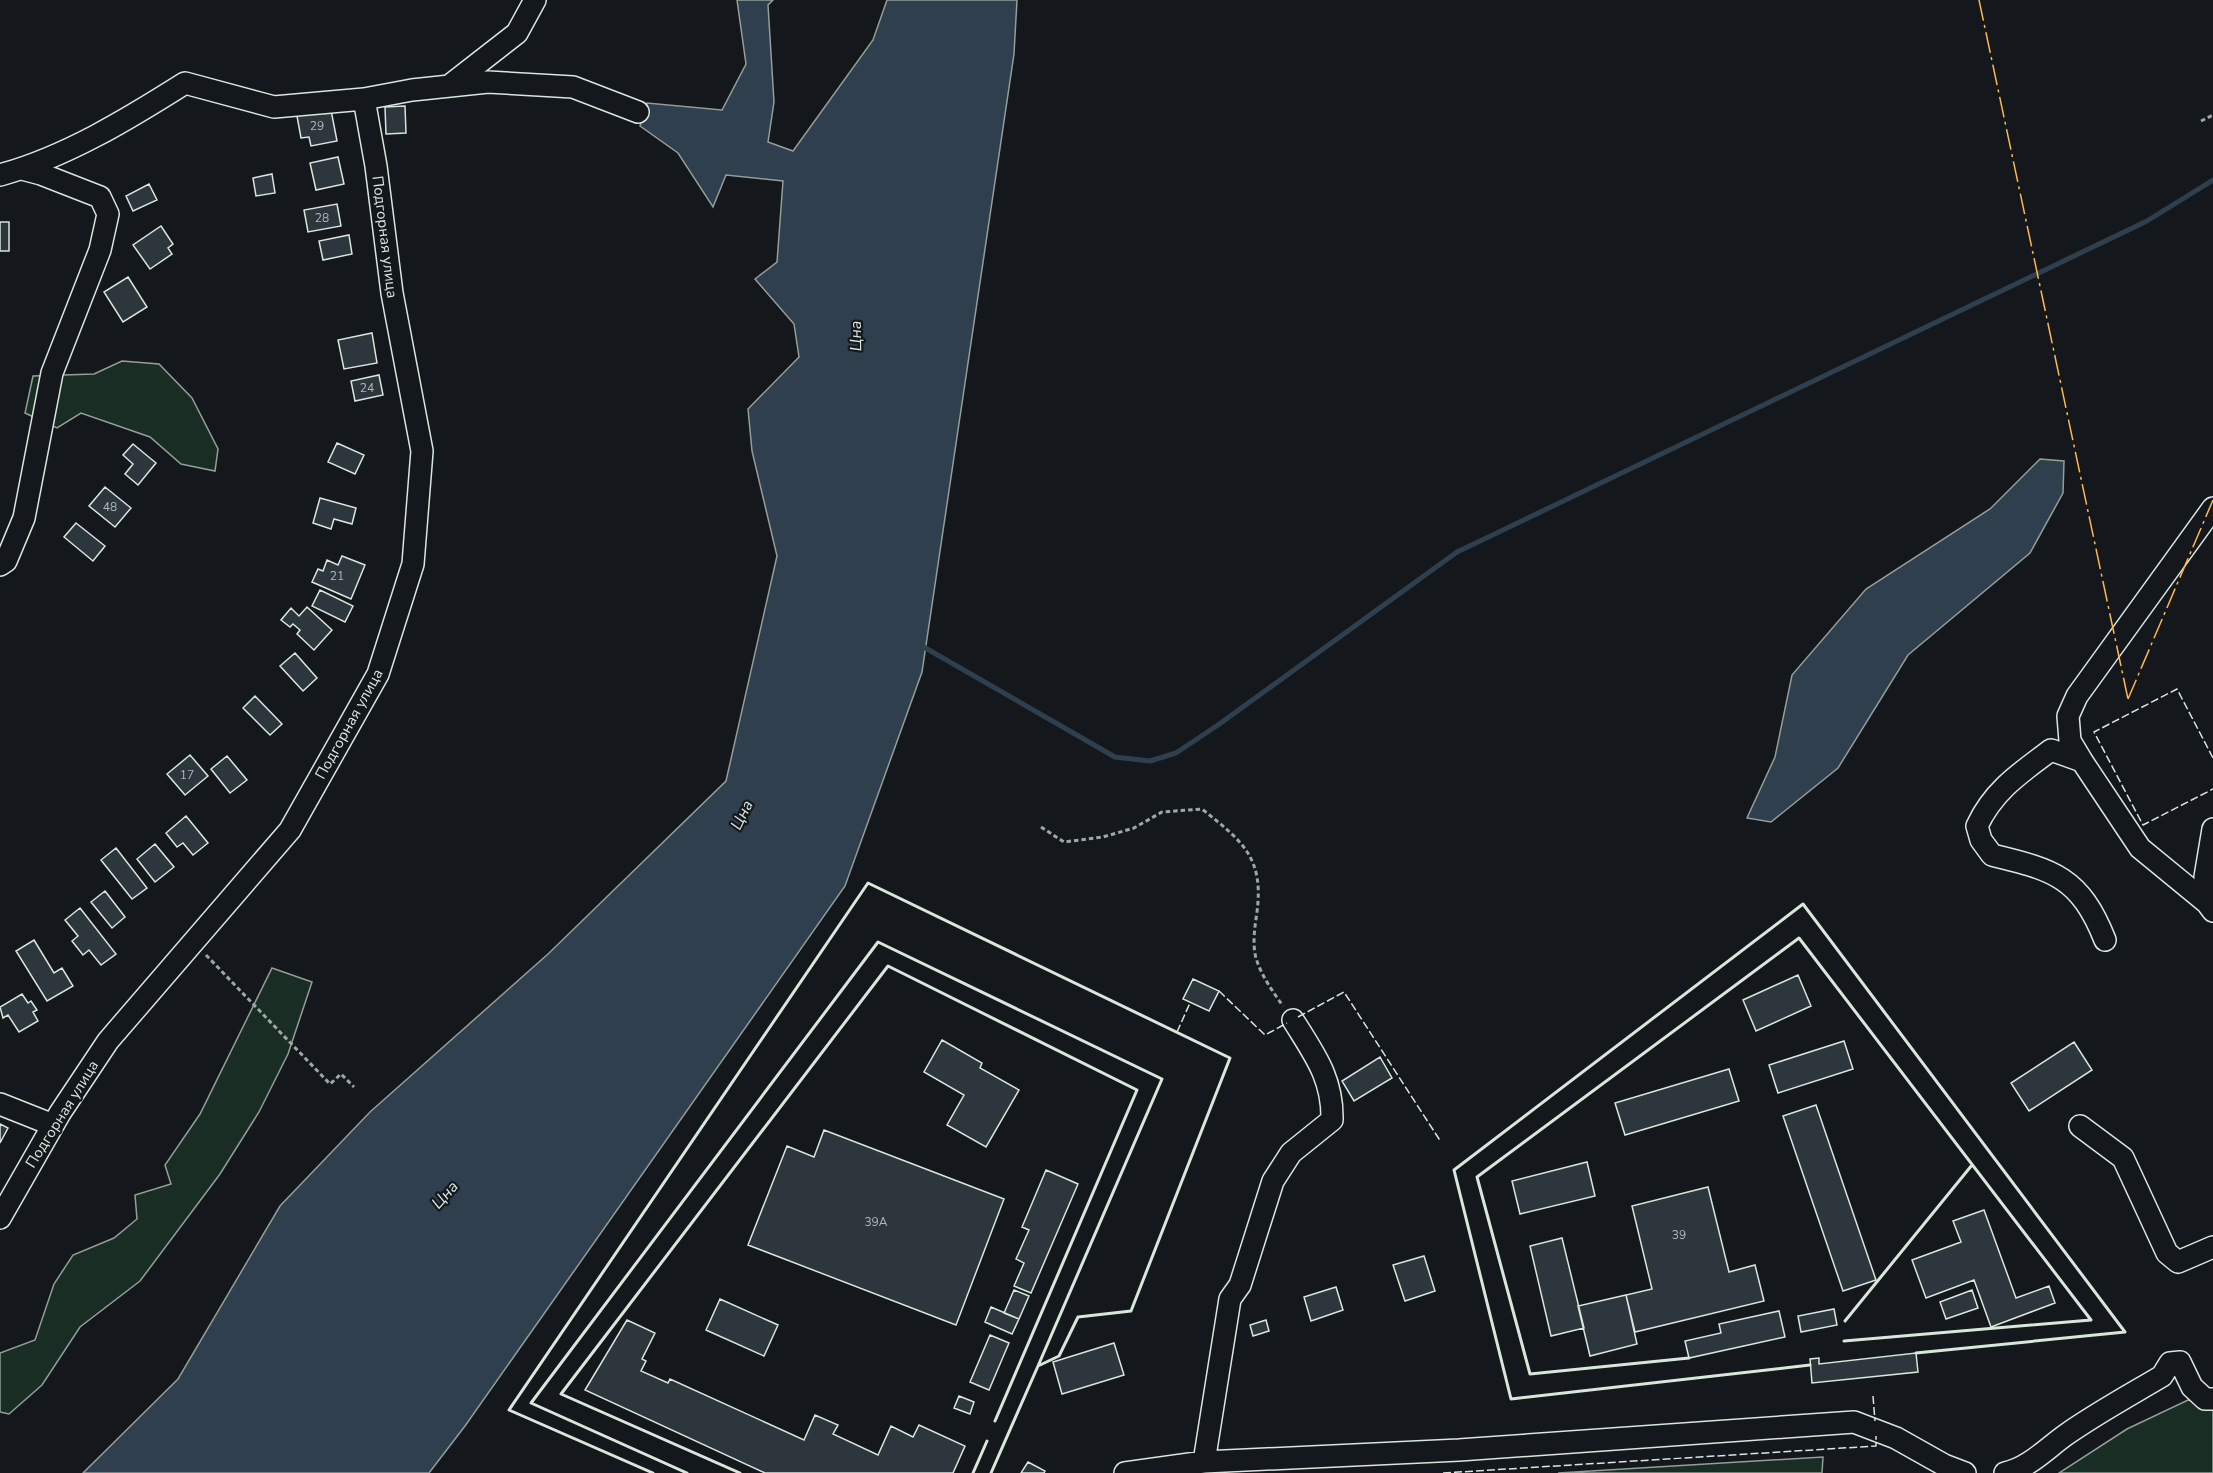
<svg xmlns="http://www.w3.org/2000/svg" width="2213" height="1473" font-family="'Nunito Sans',sans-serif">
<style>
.green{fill:#1a2d24;stroke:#939e99;stroke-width:1.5}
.water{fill:#2f3f4d;stroke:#939e99;stroke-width:1.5}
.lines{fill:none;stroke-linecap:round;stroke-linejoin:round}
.stream{stroke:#2f3f4d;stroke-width:5}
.building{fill:#2c363c;stroke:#d8e6dc;stroke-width:1.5}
.minor-casing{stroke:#d8e6dc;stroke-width:24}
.path{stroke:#9da8a2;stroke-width:3;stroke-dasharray:4.5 3;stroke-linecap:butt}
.minor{stroke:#14181c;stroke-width:21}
.fence{stroke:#d8e6dc;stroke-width:1.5;stroke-dasharray:8 3;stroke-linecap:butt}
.wall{stroke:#d8e6dc;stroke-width:3}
.power{stroke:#ffb74d;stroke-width:1.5;stroke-dasharray:21 4.5 3 4.5;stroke-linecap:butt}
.labels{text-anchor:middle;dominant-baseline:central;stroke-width:4.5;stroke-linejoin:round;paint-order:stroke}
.number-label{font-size:12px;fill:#adbab4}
.street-label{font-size:15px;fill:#d8e6dc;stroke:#14181c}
.water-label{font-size:16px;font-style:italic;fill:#d8e6dc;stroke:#14181c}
</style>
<rect width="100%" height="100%" fill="#14181c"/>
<path class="green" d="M122,361L159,364L192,398L218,449L215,471L181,464L150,437L81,413L57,428L25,413L33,376L94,374Z
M272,968L312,982L288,1054L259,1112L220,1174L140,1281L80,1327L42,1385L9,1414L0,1412V1353L35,1340L54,1284L73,1255L114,1238L137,1219L135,1195L171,1184L165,1165L200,1114Z
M2188,1400L2213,1405V1473H2059L2127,1429Z
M1823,1457L1822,1473H1558Z"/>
<path class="water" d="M737,0H773L768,5L774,102L768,142L793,151L873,40L887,0H1017L1014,54L922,672L845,886L465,1426L429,1473H83L178,1379L280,1206L370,1112L548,954L726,781L777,556L752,451L748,409L799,357L794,324L755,279L777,262L783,181L726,175L713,207L678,153L640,126L647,103L722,110L746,64Z
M2040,459L2064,461L2063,493L2030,553L1908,655L1838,768L1771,822L1747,818L1775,757L1792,675L1866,589L1990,509Z"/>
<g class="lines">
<path class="stream" d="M922,646L1115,757L1150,761L1176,753L1218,725L1457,552L2147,221L2213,180"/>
</g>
<path class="building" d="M405,106L406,133L386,134L385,107Z
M331,110L337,141L311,146L309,137L301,138L297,116Z
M338,157L344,184L316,190L310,163Z
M272,174L275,193L256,196L253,178Z
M149,184L157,200L133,211L126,196Z
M337,204L341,226L308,232L304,210Z
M0,222H9V251H0Z
M161,226L173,244L168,248L172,254L150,269L133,245Z
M349,235L352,254L323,260L319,241Z
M128,277L147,307L123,322L104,292Z
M372,333L377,363L344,369L338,340Z
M379,375L383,395L355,401L351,381Z
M337,443L364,455L355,474L328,462Z
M133,444L156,463L138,485L125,474L133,464L123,455Z
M105,487L131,508L115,527L89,506Z
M320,498L356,508L352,524L334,519L331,529L313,523Z
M76,523L105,546L93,561L64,537Z
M342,556L365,565L351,599L312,582L318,569L323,571L327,560L338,565Z
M320,590L353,606L345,622L312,606Z
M307,607L332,630L314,650L297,634L300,630L293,624L290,627L281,620L291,608L299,616Z
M295,653L317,678L303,691L280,666Z
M255,696L282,724L270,735L243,708Z
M190,755L208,776L185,795L167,774Z
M227,756L247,780L230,793L211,769Z
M186,816L208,843L193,855L183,843L177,847L166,833Z
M155,844L174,867L155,882L137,859Z
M116,848L147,888L132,899L101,860Z
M105,891L125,917L112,928L91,902Z
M80,908L116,954L101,965L89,950L83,955L72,941L78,936L65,920Z
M34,940L54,973L62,968L73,986L47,1001L16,951Z
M1798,975L1811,1006L1756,1031L1743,1000Z
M1193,979L1219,991L1209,1011L1183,999Z
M22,994L28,1003L31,1001L37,1010L33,1012L38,1021L19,1032L8,1015L3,1018L0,1007Z
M942,1040L982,1063L980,1068L1019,1090L986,1147L947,1125L964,1095L924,1072Z
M1844,1041L1853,1069L1778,1093L1769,1065Z
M2074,1042L2092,1070L2029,1111L2011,1083Z
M1380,1057L1392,1078L1354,1101L1342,1081Z
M1729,1069L1739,1101L1625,1135L1615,1103Z
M1816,1105L1876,1280L1843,1291L1783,1116Z
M0,1124L8,1128L0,1143Z
M824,1130L1004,1199L956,1325L748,1245L787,1146L814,1157Z
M1587,1162L1595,1196L1520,1214L1512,1181Z
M1046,1170L1078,1184L1031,1293L1014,1286L1024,1263L1016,1259L1029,1230L1022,1227Z
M1708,1187L1729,1272L1755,1265L1764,1301L1635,1332L1626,1295L1652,1289L1632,1206Z
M1984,1210L2016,1298L2049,1286L2055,1303L1991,1327L1974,1280L1926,1298L1912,1260L1961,1242L1953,1221Z
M1562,1238L1584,1328L1551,1336L1530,1246Z
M1424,1256L1435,1291L1405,1301L1393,1265Z
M1336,1287L1343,1310L1311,1321L1304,1297Z
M1014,1290L1029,1296L1019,1319L1004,1313Z
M1972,1290L1978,1308L1946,1319L1940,1302Z
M1626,1295L1637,1344L1590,1356L1578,1306Z
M720,1299L778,1325L764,1356L706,1330Z
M991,1307L1019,1319L1012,1334L985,1322Z
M1834,1309L1837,1325L1801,1332L1798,1316Z
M1779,1311L1785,1337L1689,1358L1685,1341L1721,1333L1719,1324Z
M627,1320L655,1333L642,1359L646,1361L641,1371L668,1383L670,1379L804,1440L815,1415L838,1425L833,1434L878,1455L891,1426L913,1437L919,1425L965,1446L953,1473H765L585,1390Z
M1266,1320L1269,1331L1253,1336L1250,1325Z
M990,1335L1009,1343L989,1390L970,1382Z
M1114,1343L1124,1375L1062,1394L1053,1362Z
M1916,1353L1918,1372L1812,1383L1810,1359L1819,1358V1364Z
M959,1396L974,1402L970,1414L954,1408Z
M1028,1462L1045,1471L1044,1473H1021Z"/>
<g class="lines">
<defs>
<path id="minor" d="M449,86L517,33L535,0
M0,175C66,157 128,119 185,83L274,107L364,99L412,90L488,82L573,87L638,112
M2213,508L2077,696L2068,716L2070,741L2082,761L2140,848L2207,903L2213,911
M0,565L6,561L24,518L52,373L100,250L108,214L100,197L41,174L22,169
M2082,761L2051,750C2020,773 1993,791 1977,826L1981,840L1992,855C2054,870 2080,877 2105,940
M2207,903L2205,877L2213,829
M0,1104L53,1125
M2080,1126L2123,1158L2167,1253L2178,1262L2213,1247
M0,1218L60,1113L108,1041L290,830L378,674L413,564L422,451L392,293L376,166L364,99
M1204,1462L1230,1299L1240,1285L1273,1181L1291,1153L1332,1120C1333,1078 1314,1054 1293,1020
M1125,1473L1204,1462L1459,1450L1854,1422L1896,1438L1944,1465L1965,1473
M2005,1473C2029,1468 2047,1448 2067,1434C2097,1413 2130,1395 2162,1376L2170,1363L2180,1362L2192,1387L2205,1399H2213"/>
</defs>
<use href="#minor" class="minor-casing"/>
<path class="path" d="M2201,121L2213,115
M1041,827L1064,842L1103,837L1134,828L1162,812L1202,809C1242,841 1264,857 1257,912C1255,926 1252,943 1256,958C1261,975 1273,992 1283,1006
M206,955L330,1084L341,1074L354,1087"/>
<use href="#minor" class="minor"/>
<path class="fence" d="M2213,758L2177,689L2094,732L2143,825L2213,789
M1219,991L1265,1035L1287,1023
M1298,1017L1344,992L1441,1142
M1177,1032L1190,1003
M1873,1396L1875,1421
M1443,1473L1876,1446V1436"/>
<path class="wall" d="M1845,1321L1972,1165
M1689,1358L1530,1374L1477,1177L1799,938L2091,1320L1844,1341
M1810,1365L1511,1399L1454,1170L1803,904L2125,1332L1916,1353
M653,1473L509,1410L868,883L1230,1058L1131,1311L1078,1317L1059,1356L1038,1366L991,1473
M687,1473L531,1403L878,942L1162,1079L1038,1366
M740,1473L561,1394L888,966L1137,1090L995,1421
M973,1473L987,1441"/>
<path class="power" d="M1979,0L2128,699
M2128,699L2213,500"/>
</g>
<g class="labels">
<g class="number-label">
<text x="317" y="126">29</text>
<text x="322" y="218">28</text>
<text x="367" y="388">24</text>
<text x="110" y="507">48</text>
<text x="337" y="576">21</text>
<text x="187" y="775">17</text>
<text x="876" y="1222">39А</text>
<text x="1679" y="1235">39</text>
</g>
<g class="street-label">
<text transform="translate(385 237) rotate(83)">Подгорная улица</text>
<text transform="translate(349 724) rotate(-61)">Подгорная улица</text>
<text transform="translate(62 1114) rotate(-58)">Подгорная улица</text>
</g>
<g class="water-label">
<text transform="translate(856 336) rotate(-91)">Цна</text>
<text transform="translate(742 815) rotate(-64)">Цна</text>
<text transform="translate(445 1195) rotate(-48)">Цна</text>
</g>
</g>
</svg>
